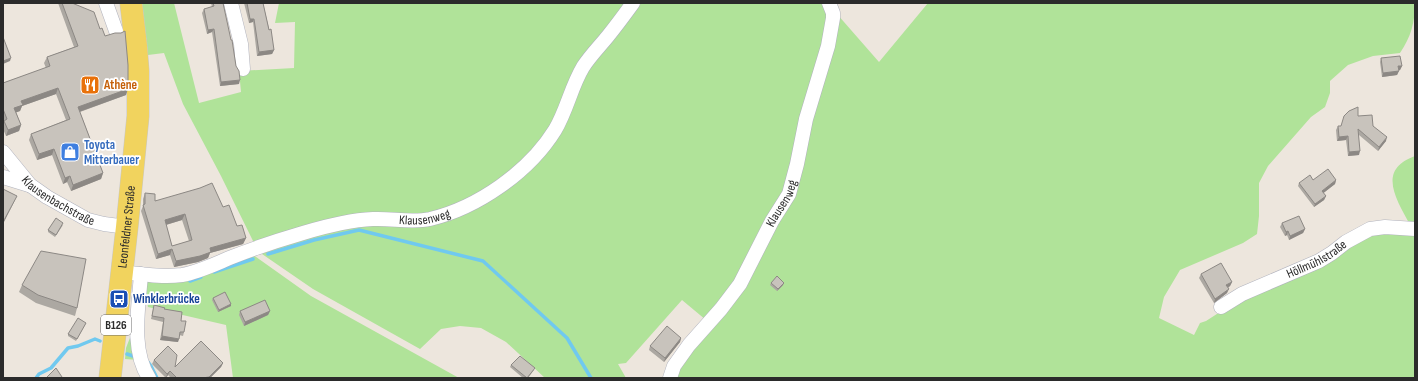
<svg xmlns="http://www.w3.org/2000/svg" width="1418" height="381" font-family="'Sofia Sans Condensed',sans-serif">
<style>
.green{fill:#b0e399}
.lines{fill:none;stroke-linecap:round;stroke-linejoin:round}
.stream{stroke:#70c9ef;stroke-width:3.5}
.street-casing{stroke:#b1b3be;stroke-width:15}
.primary-casing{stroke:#c8c8c8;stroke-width:23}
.street{stroke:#fff;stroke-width:14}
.primary{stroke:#f1d35e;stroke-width:22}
.wall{fill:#aca8a2;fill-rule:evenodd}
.shaded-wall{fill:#8c8884}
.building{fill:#c8c3bc;stroke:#8c8884;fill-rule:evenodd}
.labels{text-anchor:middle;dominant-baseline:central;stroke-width:3.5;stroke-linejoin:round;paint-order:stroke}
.shield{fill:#fff;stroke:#6b6b6b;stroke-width:1}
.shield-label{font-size:12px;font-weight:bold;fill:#2b2b2b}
.food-label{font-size:13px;font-weight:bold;fill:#c56008;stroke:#fff;text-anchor:start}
.shop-label{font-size:13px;font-weight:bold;fill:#366cbe;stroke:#fff;text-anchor:start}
.street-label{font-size:13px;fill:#2b2b2b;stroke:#fff}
.transit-label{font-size:13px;font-weight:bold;fill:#164399;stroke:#fff;text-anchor:start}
</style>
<rect width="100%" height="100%" fill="#ede6dd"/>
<path class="green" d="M142,3H174L199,103L241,92L239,71L294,68L295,22L275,23L279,3H629L552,128L501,183L432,215H381L255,245L221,176L183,104L164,53L148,55Z
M636,3H826L830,15L789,185L740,280L706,320L682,300L626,363L618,364L626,378H545L506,342L481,328L460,326L441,329L420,349L313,289L262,254L259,250L336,227L407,224L514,180L578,84Z
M928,3H1415C1415,22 1411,37 1400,53L1373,56L1348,65L1330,81V93L1325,107L1311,117L1268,166L1259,183V216L1257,234L1243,243L1180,270L1164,297L1159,318L1194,335L1200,323L1206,321L1234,303L1371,233H1415V378H673L770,231L837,14L879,62Z
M1415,156V226L1410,225C1397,200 1376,170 1415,156Z
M252,254L311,296L459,378H233L226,325L148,307L144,282Z
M131,335L138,360L125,359L126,348Z"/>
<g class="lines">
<path class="stream" d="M268,254L314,240L359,230L483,261L567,338L591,378
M214,272L253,259
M190,281L201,277
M127,354L136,357
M148,362L151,366L157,378
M36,378L39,374L51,368L68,348L78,346L95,339L100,341"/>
<defs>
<g id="street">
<path d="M106,3L116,31"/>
<path d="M231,3L241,44L243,69"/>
<path id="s1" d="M3,152L30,185L47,197L88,220L104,224L127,227"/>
<path d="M3,177L29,185"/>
<path id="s2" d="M122,272C141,274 162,278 182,275C199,272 215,264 232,257C255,248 279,240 303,233C326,226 349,220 373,219C392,218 411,223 430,219C477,208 529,172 555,130C567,110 571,87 583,67C590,56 600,46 608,36C617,25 625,14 633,3"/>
<path d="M141,274C139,306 130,349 149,378"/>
<path id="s3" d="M1221,307L1242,294L1319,261L1332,253L1346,242L1370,229L1385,227L1415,229"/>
<path id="s4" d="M670,378L674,366L689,345L721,309L740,284L772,221L789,194L797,164L806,119L828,46L833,18V13L829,3"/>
</g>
<g id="primary">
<path id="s5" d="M110,378L127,227L138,116V71L136,46L131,3"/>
</g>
</defs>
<use href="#street" class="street-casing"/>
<use href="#primary" class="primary-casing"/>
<use href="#street" class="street"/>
<use href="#primary" class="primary"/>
</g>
<path class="wall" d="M58,3H79L75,5L100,29L126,95L80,112L103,173L101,179L71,191L67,182L63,184L52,155L37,160L29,140L31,134L66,120L56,94L22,106L20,111L16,112L21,125L19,131L6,136L3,129L4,122L3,121V83L46,68L44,63L47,57L74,47Z
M211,3H223L239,84L220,86L212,32L207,34L202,13L204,9L212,7Z
M244,3H263L274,50L272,54L257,56L253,22L249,23Z
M1381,58L1402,66L1400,70H1399L1397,75L1382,77L1380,62Z
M1358,116L1373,126L1386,141L1378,151L1359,135V155L1348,156L1346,140L1337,141L1336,130L1338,126H1341Z
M1313,180H1336L1335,184L1323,193L1326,196L1324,200L1314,207L1298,186L1299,183Z
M145,193L155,201L223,207L246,238L243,244L210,253L208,258L198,262L174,267L170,255L156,259L141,211L143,206V199ZM182,220L189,241L172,246L166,225Z
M1282,223L1305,229L1303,233L1289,240L1287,235L1285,236L1280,227Z
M63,225L55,237L48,232V230Z
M1201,274L1232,282L1230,286L1228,288L1227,293L1214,303L1199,278Z
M771,283L783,285L777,291L770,285Z
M22,285L77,308L75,316L36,303L19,292Z
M213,298L231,304V306L218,312L212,300Z
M154,305L164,309L181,321L184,332L183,336L179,335L178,342L160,340L163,322L151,319Z
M240,311H270L268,315L244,326L239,315Z
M86,323L76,341L68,336V334Z
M681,338L680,342L664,362L649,350L650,346Z
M154,360L175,367L223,363L221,367L210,378H171L168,375L166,378L152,364Z
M511,365L534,370L528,378H523L510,367Z"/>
<path class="shaded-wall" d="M250,19H254L253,22L249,23Z
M214,29L212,32L207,34L208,30Z
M274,50L272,54L257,56L259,52Z
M11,58L10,61L3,64V61Z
M1398,66H1402L1400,70H1397Z
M1399,71L1397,75L1382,77L1383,73Z
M240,80L239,84L220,86L221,82Z
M58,88L56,94L22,106L20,111L12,114L14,108L21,101Z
M128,89L126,95L76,113L78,107Z
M21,125L19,131L6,136L8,130Z
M1348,136L1346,140L1337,141L1339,137Z
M1387,137L1386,141L1378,151L1379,147Z
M54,149L52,155L37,160L39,154Z
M1360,151L1359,155L1348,156L1349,152Z
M103,173L101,179L71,191L73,185Z
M70,176L67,182L63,184L65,178Z
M1336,180L1335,184L1321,195L1322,191Z
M17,196L3,224V222Z
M1326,196L1324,200L1314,207L1315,204Z
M185,214L182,220L162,226L165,220Z
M1305,229L1303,233L1289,240L1290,236Z
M1288,231L1287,235L1285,236L1286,232Z
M246,238L243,244L210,253L208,258L198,262L174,267L176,261L210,248Z
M172,249L170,255L156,259L158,254Z
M1232,282L1230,286L1225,289L1226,285Z
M784,283L783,285L777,291L778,289Z
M1229,289L1227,293L1214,303L1215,299Z
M231,304V306L218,312L219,310Z
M270,311L268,315L244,326L245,322Z
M162,336L179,339L178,342L160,340Z
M681,338L680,342L664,362L665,358Z
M223,363L221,367L210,378H202Z
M170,371L168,375L166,378L167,374Z"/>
<path class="building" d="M62,3H72L94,12L100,29L102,28L105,36L115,33H121L125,31L128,65V89L78,107L103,173L73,185L70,176L65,178L54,149L39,154L31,134L70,119L58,88L21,101L23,105L14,108L21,125L8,130L4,121L7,119L3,109V83L50,66L47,57L78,46Z
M213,3H223L231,40H232L236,66L239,71L240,80L221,82L214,29L208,30L204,9L214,6Z
M247,3H263L269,30L271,29L274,50L259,52L254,19H250Z
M3,37L11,58L3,61Z
M1400,56L1402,66H1398L1399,71L1383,73L1381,58Z
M1358,107V116L1372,115L1373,126L1387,137L1379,147L1358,129L1360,151L1349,152L1348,136L1339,137L1338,126H1341L1344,116L1349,111Z
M1328,169L1336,180L1322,191L1326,196L1315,204L1299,183L1310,175L1313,180Z
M212,183L223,207L229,205L237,226L242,225L246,238L210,248L211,252L200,256L176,261L172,249L158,254L143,205L145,204V193L155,194V201L200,188ZM185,214L192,240L172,246L165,220Z
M3,189L17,196L3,222Z
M1299,216L1305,229L1290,236L1288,231L1286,232L1282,223Z
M56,218L63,223L56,235L48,230Z
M41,251L86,259L77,308L38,295L22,285Z
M1221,263L1232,282L1226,285L1229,289L1215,299L1201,274Z
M777,276L784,283L778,289L771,283Z
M225,292L231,304L219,310L213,298Z
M265,300L270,311L245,322L240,311Z
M154,305L165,308L164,309L182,312L181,321H186L184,332H180L179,339L162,336L164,318L152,316Z
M78,318L86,323L77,339L68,334Z
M667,326L681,338L665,358L650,346Z
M201,341L223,363L209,377L202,378H177L170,371L167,374L154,360L168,346L177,355L175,367Z
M520,356L535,368L527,378L511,365Z
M56,368L62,377L61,378H46Z"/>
<defs>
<symbol id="restaurant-square" viewBox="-11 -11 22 22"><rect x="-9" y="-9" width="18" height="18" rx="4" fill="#e8710a" stroke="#fff"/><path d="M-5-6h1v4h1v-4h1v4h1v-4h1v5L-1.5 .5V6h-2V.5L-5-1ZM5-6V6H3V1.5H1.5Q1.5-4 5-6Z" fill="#fff"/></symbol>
<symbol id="shop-square" viewBox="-11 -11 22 22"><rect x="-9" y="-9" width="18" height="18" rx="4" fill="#3f7fe0" stroke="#fff"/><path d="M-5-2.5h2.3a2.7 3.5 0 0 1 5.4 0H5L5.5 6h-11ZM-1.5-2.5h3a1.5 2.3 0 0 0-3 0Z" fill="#fff"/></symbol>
<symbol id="bus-square" viewBox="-11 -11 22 22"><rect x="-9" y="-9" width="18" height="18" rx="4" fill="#1a4fb4" stroke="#fff"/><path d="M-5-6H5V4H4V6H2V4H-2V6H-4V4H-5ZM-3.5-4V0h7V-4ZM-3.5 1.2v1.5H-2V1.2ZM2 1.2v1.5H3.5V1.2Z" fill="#fff"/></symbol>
</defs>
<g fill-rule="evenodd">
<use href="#restaurant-square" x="79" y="74" width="22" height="22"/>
<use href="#shop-square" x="59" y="141" width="22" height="22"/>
<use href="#bus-square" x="108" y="288" width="22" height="22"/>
</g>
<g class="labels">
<rect class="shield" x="101" y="315" width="30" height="20" rx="3"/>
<g class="shield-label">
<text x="116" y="325">B126</text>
</g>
<g class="food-label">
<text x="104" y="85">Athène</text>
</g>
<g class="shop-label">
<text x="84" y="145">Toyota<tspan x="84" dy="15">Mitterbauer</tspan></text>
</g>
<g class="street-label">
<text stroke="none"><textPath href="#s1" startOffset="75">Klausenbachstraße</textPath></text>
<text stroke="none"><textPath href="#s4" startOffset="209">Klausenweg</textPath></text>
<text stroke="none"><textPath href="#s2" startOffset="312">Klausenweg</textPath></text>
<text stroke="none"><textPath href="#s5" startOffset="152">Leonfeldner Straße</textPath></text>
<text stroke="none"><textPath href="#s3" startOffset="107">Höllmühlstraße</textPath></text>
</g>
<g class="transit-label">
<text x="133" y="299">Winklerbrücke</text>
</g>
</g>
<rect width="1418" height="381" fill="none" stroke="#2b2b2b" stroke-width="8"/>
</svg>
